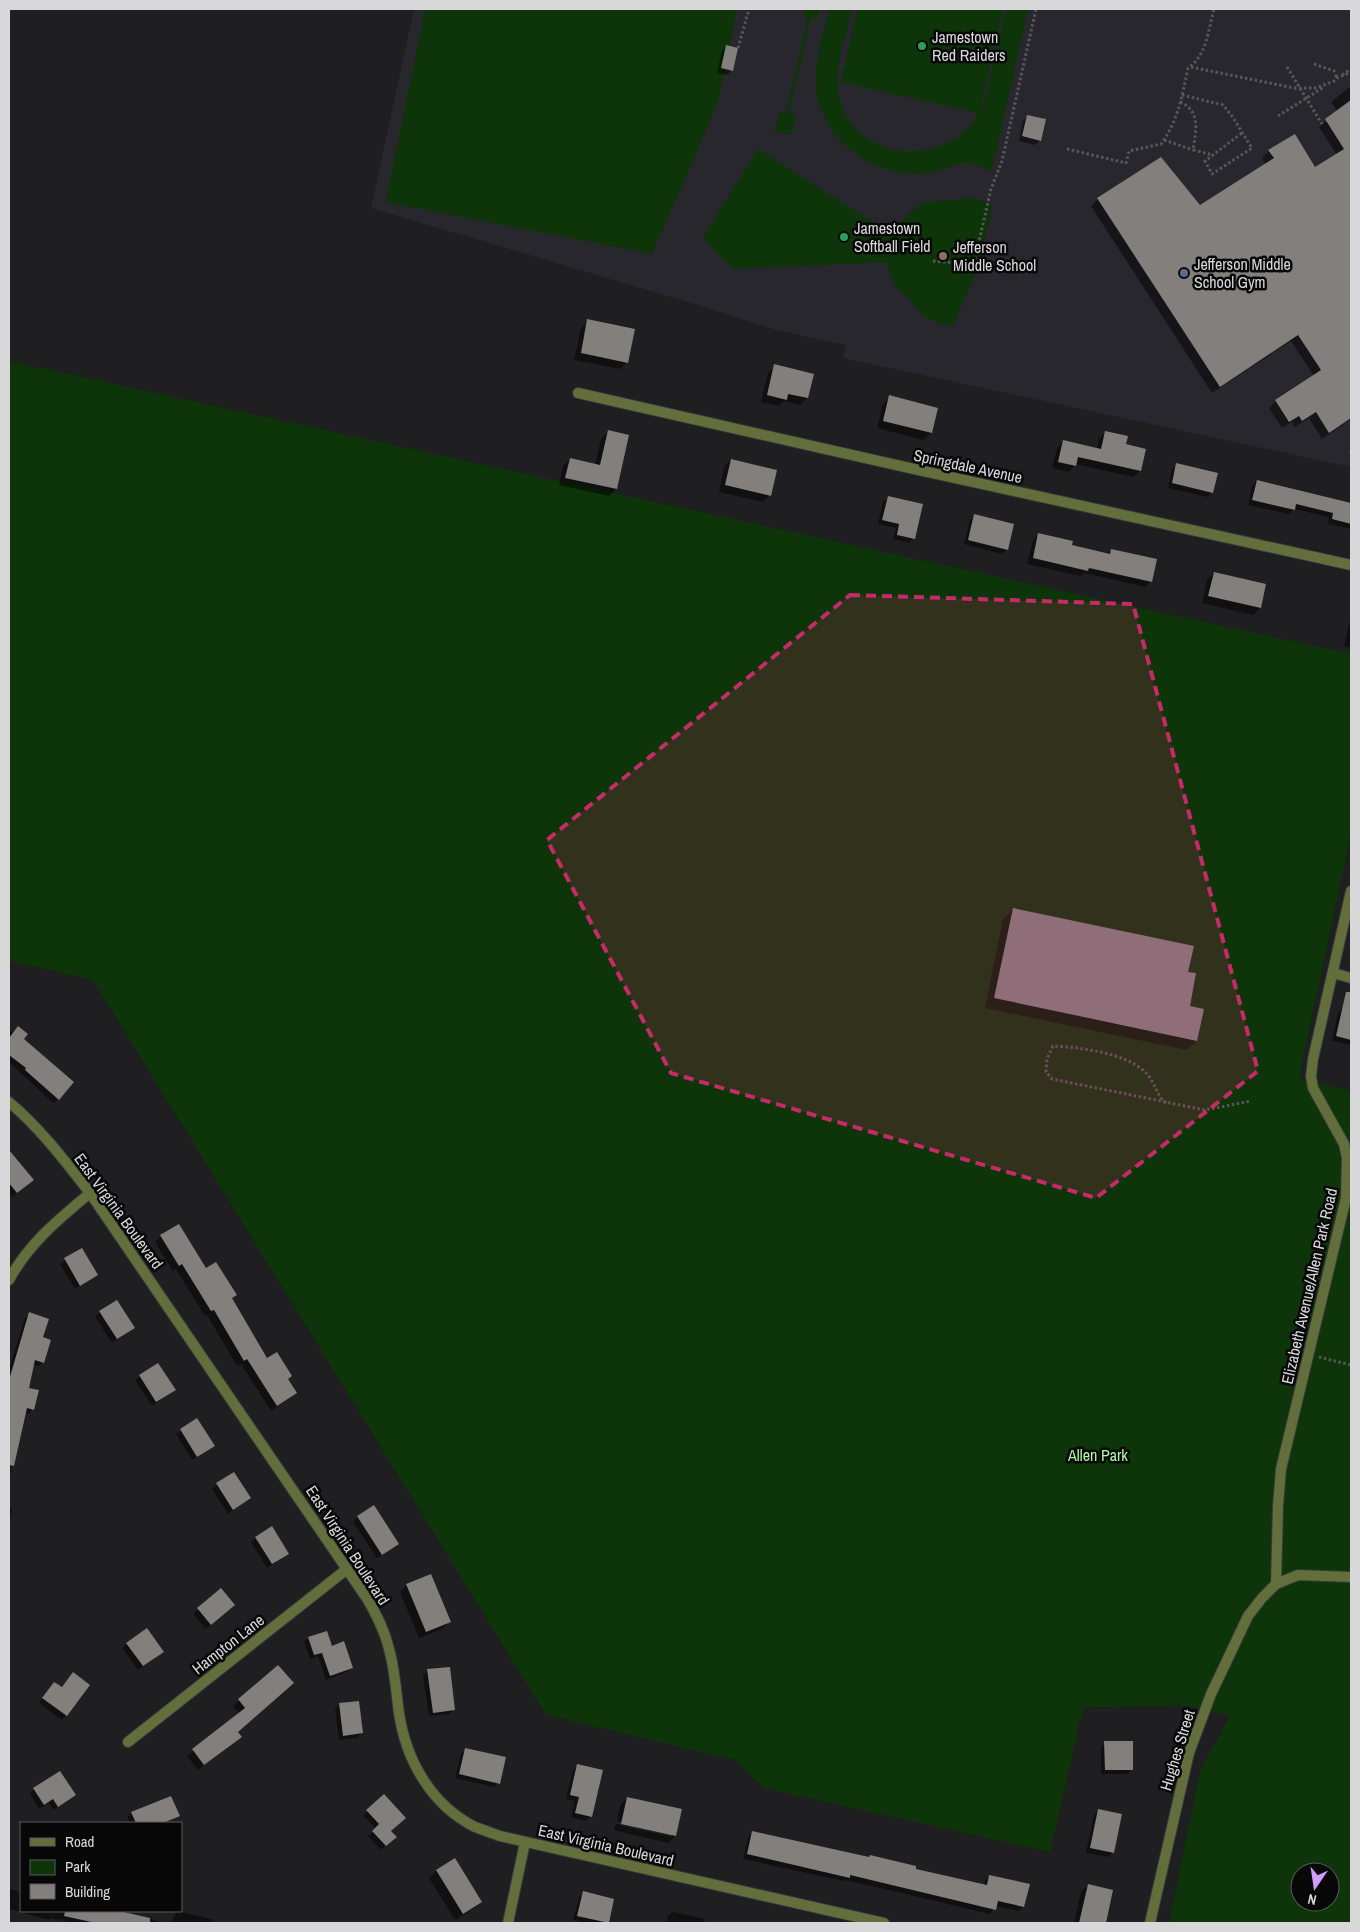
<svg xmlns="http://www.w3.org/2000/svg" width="1360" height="1932" font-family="'Archivo Narrow',sans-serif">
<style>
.built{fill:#29272e}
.green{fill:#0e3409;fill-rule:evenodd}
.shadow{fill:#0007}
.building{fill:#827f7d}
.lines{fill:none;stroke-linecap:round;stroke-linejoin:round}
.street-casing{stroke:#39383b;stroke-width:12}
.path{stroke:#575659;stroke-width:3;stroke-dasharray:2.5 2.5;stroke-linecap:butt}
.street{stroke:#626f3d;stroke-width:10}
.marked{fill:#c42b68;fill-opacity:0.2;stroke:#c42b68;stroke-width:4;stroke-dasharray:10 6;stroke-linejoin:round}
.leisure-dot{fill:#2e9e5b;stroke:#090809;stroke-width:2}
.education-dot{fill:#8d6e63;stroke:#090809;stroke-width:2}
.service-dot{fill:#5c6f8a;stroke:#090809;stroke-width:2}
.labels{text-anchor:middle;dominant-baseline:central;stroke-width:5;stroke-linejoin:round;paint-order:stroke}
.poi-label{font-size:16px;fill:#d8d8da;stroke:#090809;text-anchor:start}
.street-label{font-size:16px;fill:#d8d8da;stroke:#090809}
.park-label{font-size:16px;fill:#aef8a4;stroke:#090809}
</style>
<rect width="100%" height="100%" fill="#1f1e21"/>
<path class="built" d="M414,9H1351V467L843,358L846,345L776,330L698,305L371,208Z"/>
<path class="green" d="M425,9H737L718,103L652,254L386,202Z
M804,9H819L817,19L811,18L789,113L796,115L791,135L775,131L780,112L786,113L808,17L803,15Z
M829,9H852C846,36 833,68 839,96C854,163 946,170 979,113L841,82L857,9H1003L980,111L985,100L1006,9H1028L992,170C982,168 972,163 962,163C957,163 952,166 948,168C937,172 925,174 914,174C864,172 816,134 816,80C816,56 824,32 829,9Z
M758,149L893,235L900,222L923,202L975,198L993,205L976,273L953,326L940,324L922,315L913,303L894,285L887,262L733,269L702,238Z
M9,361L1351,654V834L1299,1078L1351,1091V1923H1169L1200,1771L1230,1716L1184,1705L1083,1708L1050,1852L764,1788L735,1760L546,1715L93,980L9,961ZM1300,1872H1330V1902H1300Z"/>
<path class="shadow" d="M726,47L731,71L727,75L717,73L722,51Z
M1351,86V419L1322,439L1309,418L1295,427L1292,422L1282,428L1269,408L1276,401L1314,376L1291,341L1212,393L1091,206L1098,199L1161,159L1200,207L1266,165L1262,158L1269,151L1315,169L1337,155L1319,127L1338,112L1331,102Z
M1028,116L1040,140L1035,145L1019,141L1023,121Z
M588,321L627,362L620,369L574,360L581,328Z
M775,366L807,398L800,405L784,401L779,406L761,402L768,373Z
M890,397L937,409L931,433L923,440L877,428L883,404Z
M608,432L627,436L616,489L609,496L559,485L563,466L570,459L595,465L601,439Z
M1106,432L1125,445L1140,471L1133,477L1076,464L1069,472L1052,468L1057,448L1063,441L1097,449L1099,439Z
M731,460L770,495L763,502L719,492L724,467Z
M1177,465L1212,492L1207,497L1168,488L1172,469Z
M1257,481L1351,504V529L1328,524L1329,517L1294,509L1289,514L1248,505L1252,486Z
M888,498L913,538L909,543L893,539L896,528L878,524L883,502Z
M975,516L1007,549L1002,554L964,544L970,520Z
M1039,534L1071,546L1107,555L1111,550L1151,581L1145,587L1084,573L1081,576L1027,564L1033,540Z
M1214,573L1265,585L1260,608L1253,615L1202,603L1207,580Z
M1351,616V648L1344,646Z
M1013,910L1188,1007L1196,1041L1187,1050L985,1008L1003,919Z
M1343,1008L1351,1010V1045L1332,1041L1338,1013Z
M9,1030L23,1039L58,1099L53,1103L9,1062Z
M13,1157L28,1184L12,1197L9,1193V1160Z
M161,1236L236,1295L231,1299L267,1359L287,1380L295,1393L289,1399L271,1411L241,1364L237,1366L207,1315L205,1316L176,1269L173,1271L155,1242Z
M81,1249L97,1275L75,1289L60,1264Z
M100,1312L133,1328L112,1343L95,1317Z
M30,1314L42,1338L43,1362L39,1366L33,1365L27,1389L33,1409L29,1414L25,1413L9,1478V1369L25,1318Z
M140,1376L174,1390L152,1406L135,1380Z
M197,1420L213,1446L192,1460L176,1434Z
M234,1473L250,1498L228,1514L212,1489Z
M9,1507L12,1508L9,1524Z
M358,1517L397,1544L377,1558L353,1522Z
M256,1538L288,1554L267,1568L251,1542Z
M407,1585L449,1622L442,1629L419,1638L400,1592Z
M221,1590L234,1605L206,1629L193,1614Z
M309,1638L331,1647L352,1667L347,1672L326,1680L318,1656L310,1659L304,1642Z
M127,1644L158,1656L138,1670L122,1648Z
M278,1667L237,1732L234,1742L198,1770L187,1756L240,1714L233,1706Z
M428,1671L454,1709L449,1714L429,1716L423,1675Z
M73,1674L66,1715L62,1720L39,1703L50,1688H61Z
M339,1704L361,1733L357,1738L339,1740L335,1709Z
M1105,1743L1132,1770L1127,1774H1101V1747Z
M465,1749L499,1783L494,1787L455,1778L461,1754Z
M578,1766L591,1816L586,1821L571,1817L575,1801L566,1799L573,1770Z
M34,1789L74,1795L53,1810L49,1803L39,1809L30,1794Z
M384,1796L390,1831L395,1837L381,1850L368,1836L376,1829L363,1815Z
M627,1798L675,1836L668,1843L614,1830L616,1824L672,1837V1834L617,1821L620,1805Z
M1098,1810L1113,1852L1108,1857L1086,1853L1094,1815Z
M132,1813L178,1816L167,1823H130L127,1817Z
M752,1832L984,1886L985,1881L989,1876L1023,1907L1019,1911L995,1906L990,1914L846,1880L844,1881L743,1859L748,1837Z
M455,1860L481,1901L474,1908L455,1920L429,1878L436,1871Z
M1088,1885L1112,1891L1104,1923H1074L1081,1892Z
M9,1889L21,1892V1911H113L167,1923H74L51,1918L49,1920L9,1909Z
M583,1893L607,1923H586L573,1920L579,1897Z
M178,1911L212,1919L211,1923H172L174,1916Z
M673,1912L705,1919L704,1923H667L668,1916Z"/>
<path class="building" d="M726,45L738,48L733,71L721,68Z
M1351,100V418L1329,433L1316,412L1302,421L1299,416L1289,422L1275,400L1321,370L1298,335L1220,387L1097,198L1161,157L1200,205L1274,158L1268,150L1295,134L1315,167L1344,149L1325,119Z
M1027,115L1046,119L1041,141L1022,136Z
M587,319L635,329L628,363L581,353Z
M774,364L814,374L808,398L788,394L787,400L767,395Z
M889,395L938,408L932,433L883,421Z
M608,430L629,435L617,489L565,478L570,458L600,465Z
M1105,431L1128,436L1126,444L1146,449L1141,471L1078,457L1076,466L1058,462L1063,440L1101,449Z
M731,459L777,470L771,496L725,485Z
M1176,463L1218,473L1213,493L1172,483Z
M1257,480L1351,503V524L1332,519L1333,513L1296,504L1295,510L1252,500Z
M888,496L923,504L915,539L897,535L899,524L882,520Z
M974,514L1014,524L1008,550L968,540Z
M1038,533L1073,541L1072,545L1110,554L1111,549L1157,559L1152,582L1089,568L1088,571L1033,558Z
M1214,572L1266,584L1261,608L1208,596Z
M1013,908L1194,946L1188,972L1196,973L1190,1006L1204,1009L1197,1041L994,998Z
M1346,992H1351V1040L1336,1036Z
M18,1026L28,1034L24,1039L74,1082L59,1100L25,1070L26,1068L9,1055V1038Z
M9,1150L34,1180L17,1193L9,1183Z
M179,1224L206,1268L216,1262L237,1295L232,1298L267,1358L277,1352L292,1376L288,1379L297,1393L277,1406L247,1359L244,1361L214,1310L211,1311L182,1264L179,1266L160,1235Z
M82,1248L98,1275L80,1286L64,1258Z
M117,1300L135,1328L117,1339L99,1311Z
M29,1312L49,1319L43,1337L51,1340L44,1363L35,1360L29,1388L39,1390L34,1410L27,1408L14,1466L9,1465V1380Z
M158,1363L176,1390L156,1402L139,1375Z
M197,1418L215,1446L197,1457L180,1429Z
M234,1472L251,1498L233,1510L216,1483Z
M374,1505L399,1544L382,1555L357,1516Z
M272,1526L289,1554L272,1564L255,1537Z
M431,1574L451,1622L426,1632L406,1584Z
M221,1588L235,1605L211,1625L197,1608Z
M147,1628L164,1652L143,1666L126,1643Z
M327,1631L332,1646L344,1641L353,1668L330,1676L322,1653L314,1655L308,1637Z
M278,1665L294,1683L238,1732L242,1737L204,1765L192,1749L245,1708L238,1699Z
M450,1667L455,1710L433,1713L427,1669Z
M73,1672L90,1685L67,1716L42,1698L54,1682L62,1687Z
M359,1701L363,1733L343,1736L339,1703Z
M1104,1741H1133V1770H1105Z
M465,1748L506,1757L500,1784L459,1774Z
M577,1764L603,1770L592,1817L575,1813L579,1797L570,1795Z
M60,1771L76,1795L58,1807L53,1799L44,1805L33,1788Z
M384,1794L406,1818L391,1831L397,1837L386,1846L372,1831L379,1824L366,1810Z
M171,1796L180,1816L163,1823H136L131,1812Z
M627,1797L682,1809L676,1836L621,1824Z
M1098,1809L1122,1814L1114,1853L1090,1848Z
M752,1831L869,1857L870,1855L916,1866V1869L987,1885L989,1875L1030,1884L1024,1907L998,1901L996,1910L850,1875V1878L747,1854Z
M455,1858L482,1902L463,1914L436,1870Z
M1088,1884L1113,1890L1106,1923H1079Z
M583,1891L614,1899L609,1923L577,1916Z
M65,1911H119L150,1918V1923H96L64,1916Z"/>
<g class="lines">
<defs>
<path id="street" d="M578,393L905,467L1351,565
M1333,973L1351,978
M9,1102C40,1128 65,1161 90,1193L368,1600C377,1616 385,1631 389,1649C395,1670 396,1692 399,1713C406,1760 431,1805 475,1827C483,1830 492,1833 500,1836L884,1923
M9,1280C29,1243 59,1219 90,1193
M1276,1584L1278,1506L1281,1469L1346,1198L1347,1158L1344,1144L1313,1088L1311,1076L1313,1059L1351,891
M128,1742L347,1569
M508,1923L525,1842
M1150,1923L1189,1753L1211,1694L1248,1616L1262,1598L1276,1584L1298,1575L1351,1577"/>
</defs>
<use href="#street" class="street-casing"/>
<path class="path" d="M738,48L749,9
M1314,64L1334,71L1337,78
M1191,67L1294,88H1316L1334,81L1337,78L1351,72
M1287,67L1322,124
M1342,75L1351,69
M1182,95L1223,105L1232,116L1252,148L1212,174L1205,161L1242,133
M1180,102C1201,111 1196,131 1193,150L1213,155
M1278,116L1324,87
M1164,140L1193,150
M1067,149L1126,163L1129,151L1161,144C1178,121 1182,96 1188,68C1207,55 1208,31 1214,9
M933,261L968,264L974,263L991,189L1002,161L1036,9
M1350,451L1351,452
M1166,1103C1155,1094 1156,1082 1145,1072C1126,1053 1079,1047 1053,1046L1047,1059L1046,1072L1052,1079L1205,1110L1251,1101
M1319,1357L1351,1365"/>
<use href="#street" class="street"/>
</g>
<path class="marked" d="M850,595L1133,604L1258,1071L1096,1198L671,1073L547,840Z"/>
<g class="leisure-dot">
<circle cx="922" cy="46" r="5"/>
<circle cx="844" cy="237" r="5"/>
</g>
<circle class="education-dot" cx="943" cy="256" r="5"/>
<circle class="service-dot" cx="1184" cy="273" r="5"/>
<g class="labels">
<g class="poi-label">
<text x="932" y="37">Jamestown<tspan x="932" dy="18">Red Raiders</tspan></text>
<text x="854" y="228">Jamestown<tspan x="854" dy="18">Softball Field</tspan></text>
<text x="953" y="247">Jefferson<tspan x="953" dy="18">Middle School</tspan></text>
<text x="1194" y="264">Jefferson Middle<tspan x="1194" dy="18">School Gym</tspan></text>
</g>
<g class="street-label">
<text transform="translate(968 466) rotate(12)">Springdale Avenue</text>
<text transform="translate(119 1211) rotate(54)">East Virginia Boulevard</text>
<text transform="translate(1309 1286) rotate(-77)">Elizabeth Avenue/Allen Park Road</text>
<text transform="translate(348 1545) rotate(57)">East Virginia Boulevard</text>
<text transform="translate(228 1644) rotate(-38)">Hampton Lane</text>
<text transform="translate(1177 1750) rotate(-73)">Hughes Street</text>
<text transform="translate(606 1845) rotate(13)">East Virginia Boulevard</text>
</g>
<g class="park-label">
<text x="1098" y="1455">Allen Park</text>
</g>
</g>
<rect width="1360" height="1932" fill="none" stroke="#d8d8da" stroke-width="20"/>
<rect x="20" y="1822" width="162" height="90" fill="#090809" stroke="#5c5b5d"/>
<rect x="30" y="1838" width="25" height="8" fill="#626f3d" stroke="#5c5b5d"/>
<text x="65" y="1847" font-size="15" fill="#d8d8da">Road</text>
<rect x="30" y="1860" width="25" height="15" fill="#0e3409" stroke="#5c5b5d"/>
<text x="65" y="1872" font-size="15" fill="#d8d8da">Park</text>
<rect x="30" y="1884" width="25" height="15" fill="#827f7d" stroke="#5c5b5d"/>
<text x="65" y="1897" font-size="15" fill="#d8d8da">Building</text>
<g transform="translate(1315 1887) rotate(193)"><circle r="24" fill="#090809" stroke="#5c5b5d"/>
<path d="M0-4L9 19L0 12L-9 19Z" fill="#d09dfe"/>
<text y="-8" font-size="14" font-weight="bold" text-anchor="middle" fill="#d8d8da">N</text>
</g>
</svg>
